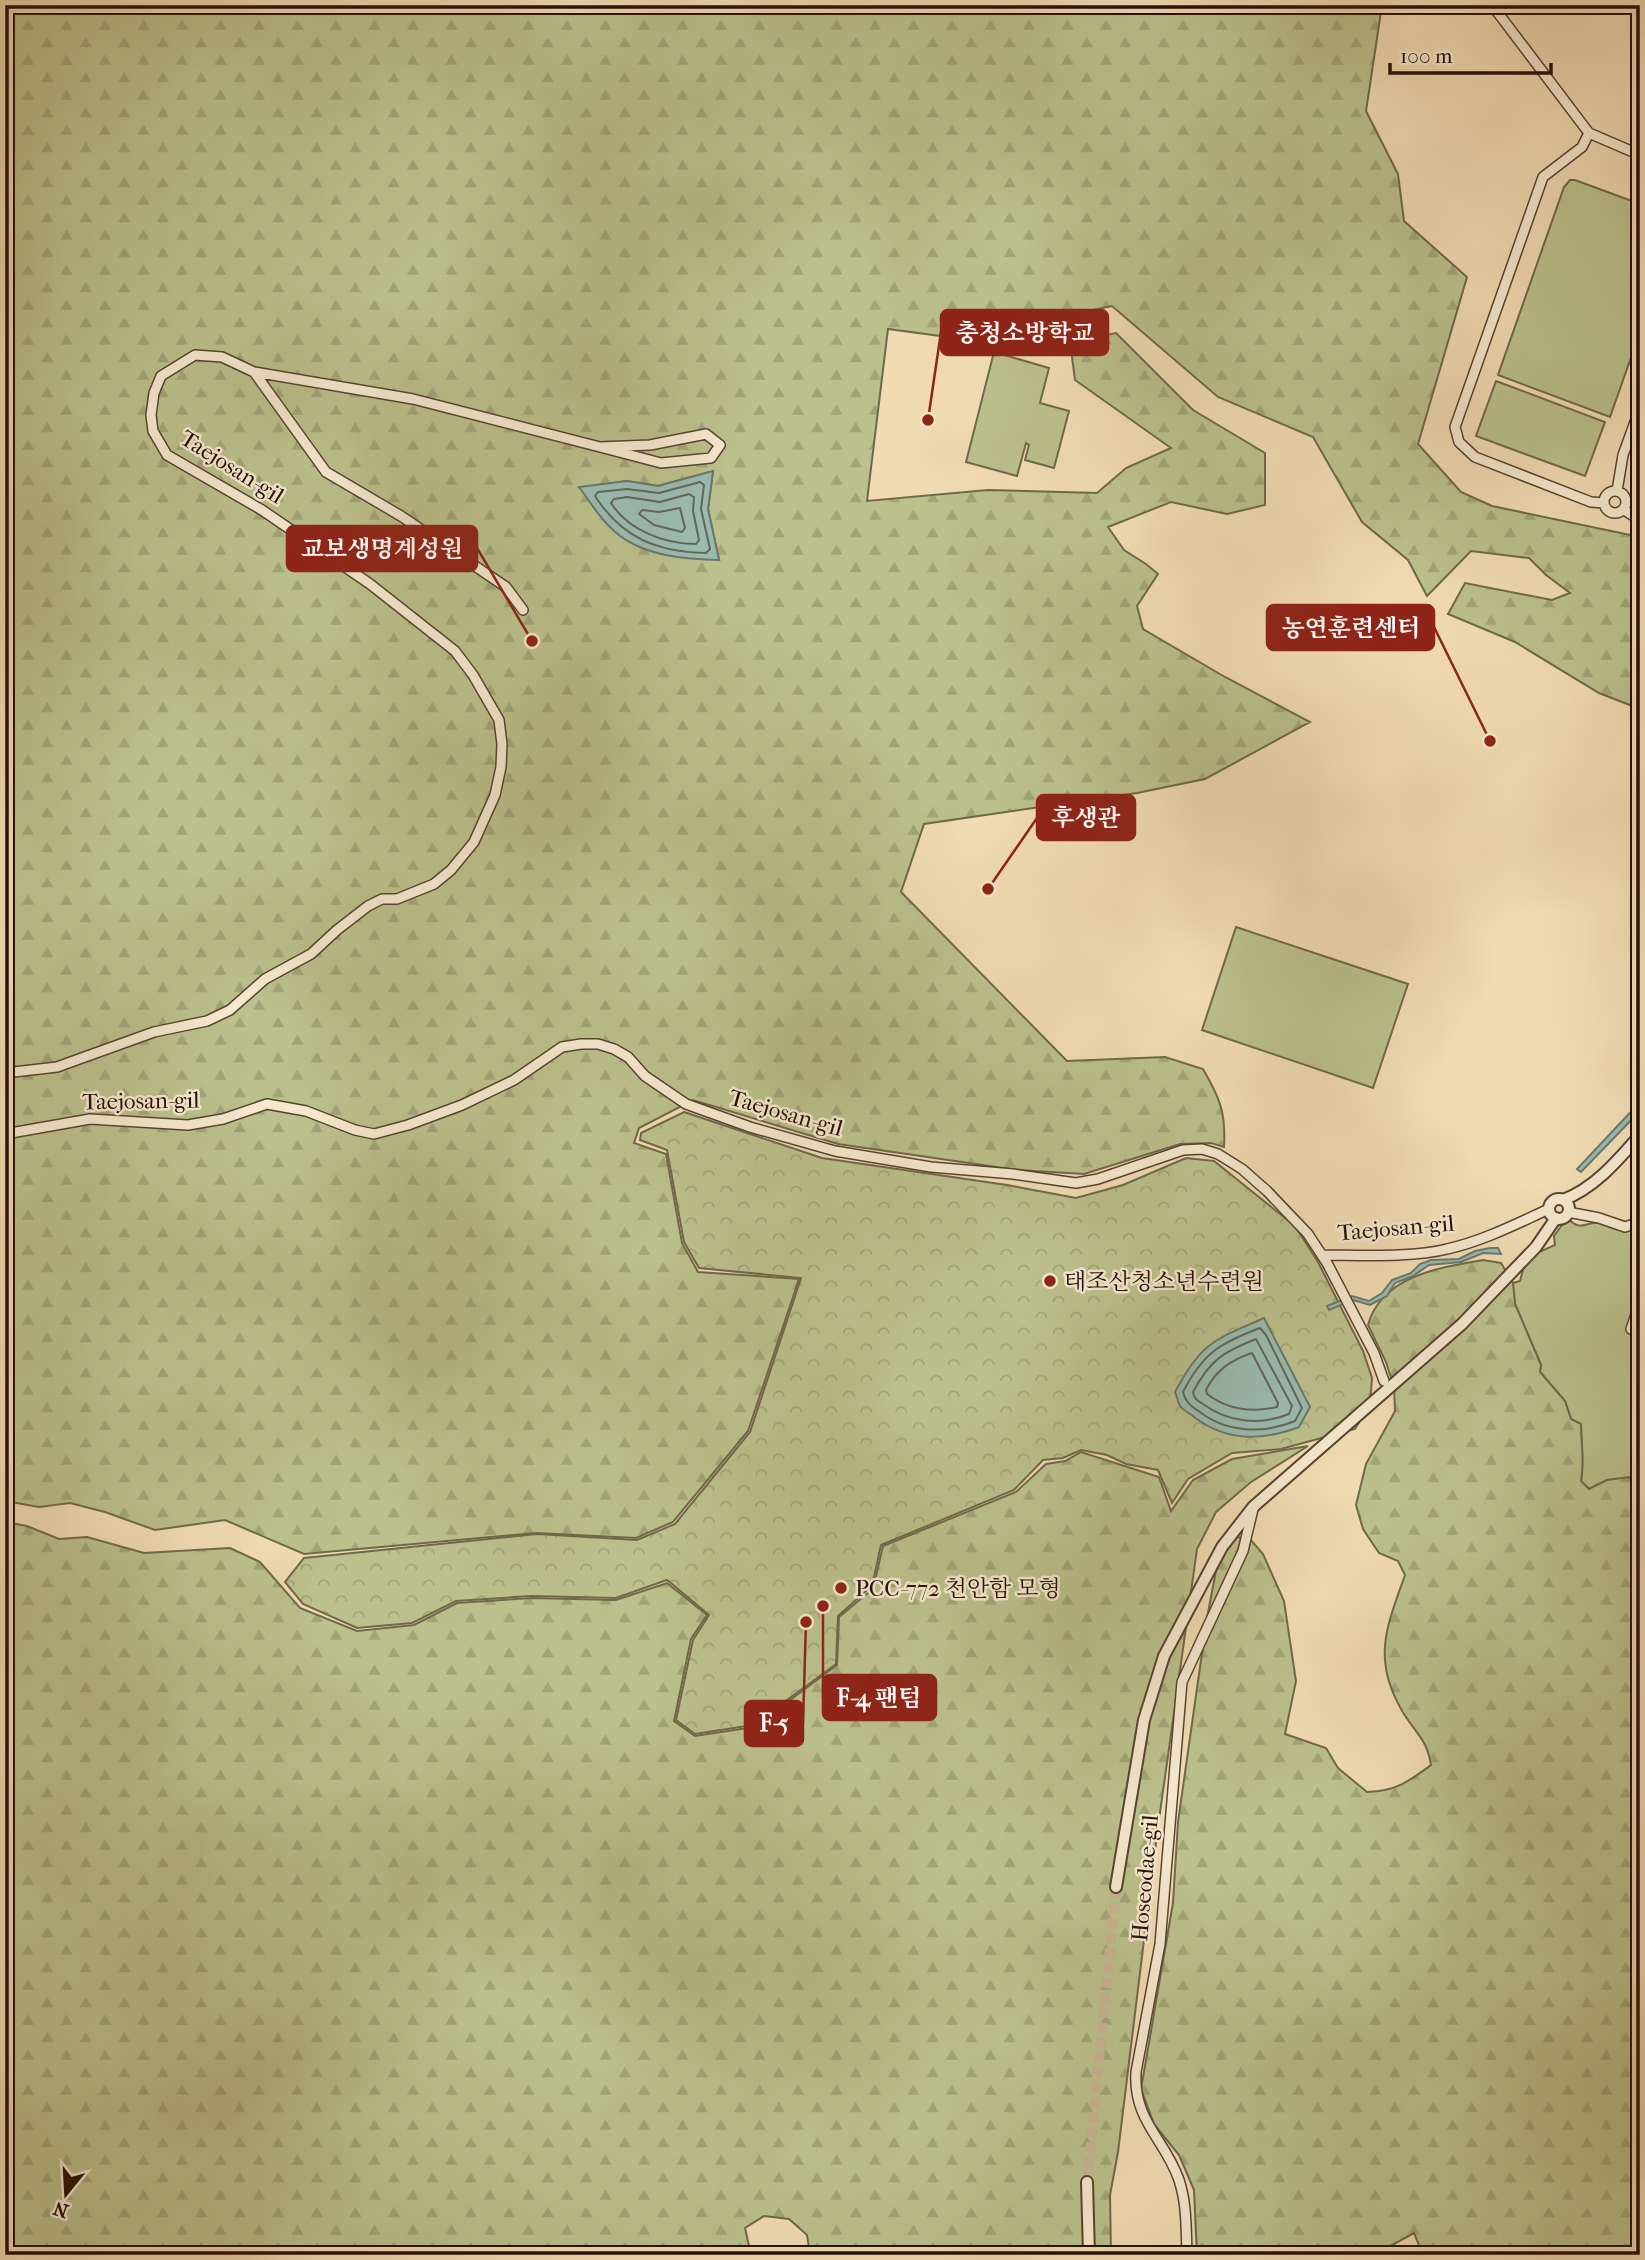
<svg xmlns="http://www.w3.org/2000/svg" width="1645" height="2260" font-family="'IM FELL French Canon','Noto Serif KR',serif">
<style>
.grass{fill:#bbc08c;stroke:#70684a;stroke-width:2}
.forest{fill:url(#forest-firs);stroke:#70684a;stroke-width:2;fill-rule:evenodd}
.park{fill:url(#park-crowns);stroke:#70684a;stroke-width:2}
.water{fill:#9abbaf;stroke:#6b776c;stroke-width:2}
.lines{fill:none;stroke-linecap:round;stroke-linejoin:round}
.shore{stroke:#60665b;stroke-width:2}
.tertiary-tunnel{stroke:#c7b291;stroke-width:10;stroke-dasharray:10 5;stroke-linecap:butt}
.minor-casing{stroke:#584332;stroke-width:12}
.tertiary-casing{stroke:#584332;stroke-width:14}
.minor{stroke:#f5e8ce;stroke-width:9}
.tertiary{stroke:#f5e8ce;stroke-width:10}
.poi-dot{fill:#8f2418;stroke:#f5e8ce;stroke-width:2.5}
.labels{text-anchor:middle;dominant-baseline:central;stroke-width:5;stroke-linejoin:round;paint-order:stroke}
.street-label{font-size:23px;fill:#251007;stroke:#f5e8ce}
.poi-label{font-size:23px;fill:#251007;stroke:#f5e8ce;text-anchor:start}
.leader{fill:none;stroke:#8f2418;stroke-width:2.5}
.callout-dot{fill:#8f2418;stroke:#f5e8ce;stroke-width:2.5}
.callout{fill:#8f2418;stroke:#8f2418;stroke-width:2.5}
.callout-label{font-size:24px;text-anchor:middle;font-weight:bold;fill:#fff}
</style>
<defs>
<pattern id="forest-firs" width="22" height="20" patternUnits="userSpaceOnUse" patternTransform="scale(1.75)"><rect width="22" height="20" fill="#bbc08c"/><path d="M5 1l3.5 6h-7zM16 11l3.5 6h-7z" fill="#a1a477"/></pattern>
<pattern id="park-crowns" width="20" height="18" patternUnits="userSpaceOnUse" patternTransform="scale(1.75)"><rect width="20" height="18" fill="#bbc08c"/><path d="M2 6a3 3 0 1 1 6 0M12 15a3 3 0 1 1 6 0" fill="none" stroke="#a1a477"/></pattern>
</defs>
<rect width="100%" height="100%" fill="#f0dbb3"/>
<filter id="stains"><feTurbulence type="fractalNoise" baseFrequency=".00286" numOctaves="4"/><feColorMatrix values="0 0 0 0 .2 0 0 0 0 .09 0 0 0 0 .02 0 0 0 .5 -.17"/></filter>
<radialGradient id="worn" r=".72"><stop offset=".6" stop-color="#630" stop-opacity="0"/><stop offset="1" stop-color="#630" stop-opacity=".3"/></radialGradient>
<path class="grass" d="M1570,180H1575L1640,204V332L1610,417L1498,375L1564,187Z
M994,352L1049,368L1040,403L1069,411L1054,468L1025,460L1029,445L1026,443L1017,476L966,462Z
M1496,381L1605,422L1585,476L1476,436Z
M1236,927L1408,984L1373,1088L1202,1030Z
M1567,1218C1582,1233 1584,1221 1600,1223C1606,1224 1612,1227 1618,1229L1623,1223L1640,1218V1487L1607,1480L1589,1489L1581,1481C1584,1461 1581,1444 1581,1424L1571,1419L1565,1401L1540,1372L1541,1365L1515,1304L1513,1283L1520,1281L1526,1258L1555,1245L1554,1236Z"/>
<path class="forest" d="M5,5H1382L1366,111L1398,174L1404,221L1467,277L1418,444L1461,492L1492,506L1640,537V709L1599,693L1515,642L1448,614L1465,583L1552,600L1570,593L1546,575L1529,558L1471,551L1427,596L1408,560L1362,522L1313,437L1218,397L1112,306L955,338L888,329L867,501L988,490L1097,493L1126,468L1171,448L1075,380L1070,342L1116,333L1193,410L1265,453V505L1227,514L1171,502L1108,527L1124,550L1146,564L1158,574L1137,606L1143,629L1225,677L1310,722L1205,779L1137,793L924,824L901,892L1067,1061L1165,1057L1203,1069C1220,1098 1226,1113 1224,1147L1211,1143L1180,1144L1084,1174L1017,1170L838,1144L693,1100L639,1128L634,1143L666,1154L682,1243L698,1272L799,1279L748,1431L673,1522L636,1538L536,1533L304,1554L225,1520L155,1530L105,1512L70,1503L39,1507L5,1501ZM713,471L708,509L719,560L580,488L627,481L658,486Z
M1483,1260L1501,1263L1513,1283L1515,1304L1541,1365L1540,1372L1565,1401L1571,1419L1581,1424C1581,1446 1585,1459 1581,1481L1589,1489L1607,1480L1629,1477L1634,1485L1640,1487V2255H1423L1414,2233L1374,2255H1197L1194,2190L1179,2155L1154,2124L1141,2089L1173,1903L1178,1822L1207,1618L1219,1555L1230,1536L1250,1539L1263,1554L1284,1601L1296,1681L1285,1734L1326,1748L1338,1768L1367,1792C1396,1791 1408,1782 1431,1765C1427,1738 1414,1732 1401,1709C1372,1658 1387,1626 1405,1575L1398,1561L1379,1553L1363,1529L1356,1505L1366,1464L1395,1411L1394,1387L1386,1362L1368,1325C1381,1276 1441,1267 1483,1260Z
M1308,1446L1251,1482L1216,1512L1197,1549L1157,1834L1118,2152L1110,2195L1111,2255H810L807,2235L789,2219L764,2216L745,2228L751,2255H5V1522L27,1526L59,1539L87,1537L144,1553L230,1548L260,1562L300,1608L357,1631L414,1625L457,1603L532,1598L616,1600L667,1583L707,1615L691,1639L674,1721L695,1736L754,1727L837,1665L839,1617L873,1589L883,1546L1016,1492L1046,1464L1065,1461L1081,1452L1159,1477L1171,1511L1193,1480L1232,1459Z"/>
<path class="park" d="M684,1112L822,1158L1007,1185L1076,1198L1123,1185L1186,1158L1214,1161L1295,1226L1318,1262L1363,1351L1372,1378L1370,1405L1355,1429L1281,1449L1232,1453L1188,1479L1172,1503L1158,1470L1126,1464L1107,1455L1081,1450L1063,1458L1043,1460L1014,1490L881,1545L872,1586L838,1616L836,1664L753,1725L695,1734L676,1720L693,1640L709,1615L667,1580L616,1598L531,1596L456,1601L412,1623L357,1628L303,1604L285,1582L304,1558L537,1534L637,1540L675,1524L750,1432L801,1278L699,1268L684,1242L667,1150L640,1140L641,1133Z"/>
<path class="water" d="M713,471L708,509L719,560C682,559 638,556 610,527C598,516 589,500 579,487L627,481L658,486Z
M1640,1102V1111L1581,1172L1577,1169Z
M1490,1248H1498L1501,1254L1483,1253L1461,1262L1429,1265L1413,1276L1395,1283L1387,1296L1370,1305L1353,1300L1329,1310L1327,1306L1352,1296L1369,1301L1382,1293L1392,1280L1411,1273L1420,1264L1431,1260L1459,1259L1475,1251Z
M1264,1318L1310,1407L1299,1427C1262,1441 1227,1442 1194,1417C1191,1414 1184,1411 1181,1407C1178,1404 1177,1396 1175,1392C1202,1341 1215,1340 1264,1318Z"/>
<g class="lines">
<path class="shore" d="M700,482L704,485L701,509L710,549L706,553C657,552 622,538 595,496L598,492L627,489L659,493Z
M689,494L694,497L693,511L699,540L696,544C664,544 628,530 611,503L614,499L627,497L660,502Z
M680,508L685,528L682,532L654,525L639,514L642,510L659,512Z
M1260,1328L1266,1335L1302,1408L1295,1421C1264,1434 1227,1433 1200,1412C1191,1406 1186,1403 1183,1392C1203,1353 1220,1343 1260,1328Z
M1256,1339L1292,1406L1289,1414C1260,1426 1227,1422 1203,1404C1197,1400 1194,1399 1193,1392C1210,1360 1223,1352 1256,1339Z
M1252,1353L1278,1403L1277,1407C1251,1413 1228,1410 1207,1394L1206,1390C1216,1370 1231,1360 1252,1353Z"/>
<path class="tertiary-tunnel" d="M1087,2182L1116,1887"/>
<defs>
<path id="minor" d="M1492,5L1589,133L1640,155
M1589,133L1582,147L1543,177L1455,427L1459,442L1475,457L1591,502L1604,503
M254,372L413,399L600,447L650,445L706,434L720,445L711,458L661,463L600,447
M1604 502a11 11 0 1 1 22 0a11 11 0 1 1-22 0Z
M1617,491L1623,455L1640,408
M1624,510L1640,520
M5,1073L57,1067L154,1032L207,1021L230,1010L265,979L311,954L337,930L368,906L382,899H397L434,884L451,870L474,842L495,795L501,767L502,744L499,720L473,675L455,651L370,584L262,510L167,455L153,431L151,415L154,393L161,376L195,355L222,357L254,372L326,472L401,516L506,587L523,610
M5,1134L90,1119L188,1125L223,1119L267,1104L306,1111L355,1130L374,1134L408,1125L462,1105L514,1080L562,1047L581,1044H598L614,1049L628,1057L645,1076L686,1104L750,1127L835,1151L931,1167L1013,1174L1076,1183L1098,1179L1183,1150L1202,1149L1218,1154L1242,1169L1267,1191L1308,1234L1327,1263L1374,1353L1384,1381
M1568,1212L1599,1218L1625,1227L1640,1222
M1322,1255C1359,1255 1413,1258 1447,1249C1483,1241 1516,1224 1549,1209
M1631,1329L1640,1303
M1187,2255C1186,2229 1187,2204 1179,2180C1165,2139 1133,2121 1136,2072L1160,1944L1182,1682L1243,1551L1253,1509"/>
<path id="tertiary" d="M1549 1209a10 10 0 1 1 20 0a10 10 0 1 1-20 0Z
M1563,1200C1595,1188 1618,1160 1640,1135
M1116,1887L1144,1720L1164,1656L1222,1547L1253,1507L1462,1324L1536,1247L1556,1218
M1087,2182L1089,2255"/>
</defs>
<use href="#minor" class="minor-casing"/>
<use href="#tertiary" class="tertiary-casing"/>
<use href="#minor" class="minor"/>
<use href="#tertiary" class="tertiary"/>
</g>
<g class="poi-dot">
<circle cx="1050" cy="1281" r="7"/>
<circle cx="841" cy="1588" r="7"/>
</g>
<g class="labels">
<g class="street-label">
<text transform="translate(232 467) rotate(32)">Taejosan-gil</text>
<text transform="translate(141 1101) rotate(-1)">Taejosan-gil</text>
<text transform="translate(786 1113) rotate(16)">Taejosan-gil</text>
<text transform="translate(1396 1228) rotate(-5)">Taejosan-gil</text>
<text transform="translate(1145 1878) rotate(-85)">Hoseodae-gil</text>
</g>
<g class="poi-label">
<text x="1064" y="1281">태조산청소년수련원</text>
<text x="855" y="1588">PCC-772 천안함 모형</text>
</g>
</g>
<path class="leader" d="M928 420L941 332M532 641L477 548M1490 741L1434 627M988 889L1037 818M823 1606L823 1698M806 1622L803 1723"/>
<g class="callout-dot">
<circle cx="928" cy="420" r="7"/>
<circle cx="532" cy="641" r="7"/>
<circle cx="1490" cy="741" r="7"/>
<circle cx="988" cy="889" r="7"/>
<circle cx="823" cy="1606" r="7"/>
<circle cx="806" cy="1622" r="7"/>
</g>
<g class="callout">
<rect x="941" y="310" width="167" height="45" rx="7"/>
<rect x="287" y="526" width="190" height="45" rx="7"/>
<rect x="1267" y="605" width="167" height="45" rx="7"/>
<rect x="1037" y="795" width="98" height="45" rx="7"/>
<rect x="823" y="1675" width="113" height="45" rx="7"/>
<rect x="745" y="1701" width="58" height="45" rx="7"/>
</g>
<g class="callout-label">
<text x="1025" y="341">충청소방학교</text>
<text x="382" y="557">교보생명계성원</text>
<text x="1351" y="636">농연훈련센터</text>
<text x="1086" y="826">후생관</text>
<text x="879" y="1706">F-4 팬텀</text>
<text x="774" y="1731">F-5</text>
</g>
<rect width="1645" height="2260" fill="none" stroke="#f0dbb3" stroke-width="28"/>
<rect x="7" y="7" width="1631" height="2246" fill="none" stroke="#251007" stroke-width="3.5"/>
<rect x="14" y="14" width="1617" height="2232" fill="none" stroke="#251007" stroke-width="2"/>
<g transform="translate(66 2194) rotate(198)" stroke="#f5e8ce" stroke-width="5" paint-order="stroke">
<path d="M0-5L12 26L0 18L-12 26Z" fill="#251007"/>
<text y="-10" font-size="19" font-weight="bold" text-anchor="middle" fill="#251007">N</text>
</g>
<path d="M1390 63v10h161v-10" fill="none" stroke="#251007" stroke-width="3.5"/>
<text x="1400" y="63" font-size="21" fill="#251007" stroke="#f5e8ce" stroke-width="5" paint-order="stroke">100 m</text>
<rect width="100%" height="100%" filter="url(#stains)"/>
<rect width="100%" height="100%" fill="url(#worn)"/>
</svg>
